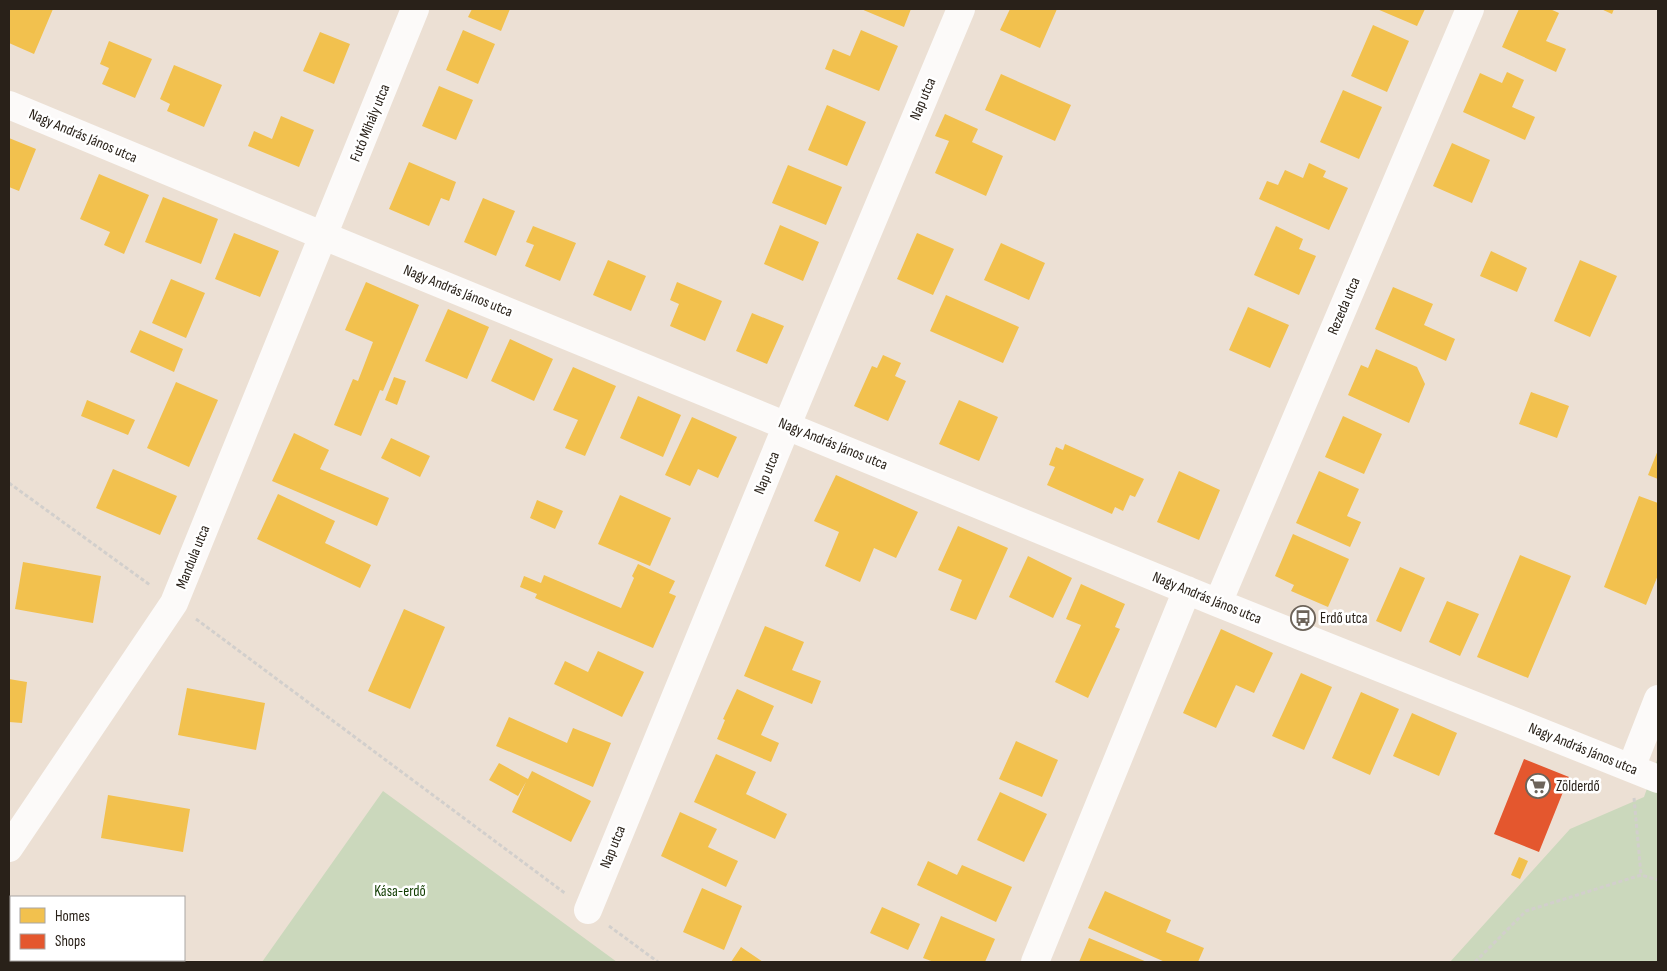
<svg xmlns="http://www.w3.org/2000/svg" width="1667" height="971" font-family="'Sofia Sans Condensed',sans-serif">
<style>
.green{fill:#cbd8bc}
.homes{fill:#f2c14e}
.shops{fill:#e4572e}
.lines{fill:none;stroke-linecap:round;stroke-linejoin:round}
.path{stroke:#d2cfcc;stroke-width:3;stroke-dasharray:4 2.5;stroke-linecap:butt}
.minor{stroke:#fcfaf9;stroke-width:28}
.labels{text-anchor:middle;dominant-baseline:central;stroke-width:5;stroke-linejoin:round;paint-order:stroke}
.street-label{font-size:15px;fill:#292119;stroke:#fff}
.poi-label{font-size:15px;fill:#292119;stroke:#fff;text-anchor:start}
.park-label{font-size:15px;fill:#113d02;stroke:#fff}
</style>
<rect width="100%" height="100%" fill="#ece0d4"/>
<path class="green" d="M1658,757V962H1450L1570,829L1644,797Z
M383,791L617,962H262Z"/>
<path class="homes" d="M9,9H53L34,54L9,43Z
M472,9H510L501,31L468,17Z
M861,9H911L904,27Z
M1010,9H1057L1040,48L1000,30Z
M1377,9H1425L1417,26Z
M1519,9H1550L1559,13L1546,41L1566,49L1556,72L1502,47Z
M1601,9H1614L1612,14Z
M1373,25L1409,41L1387,92L1351,76Z
M463,30L495,44L478,84L446,70Z
M861,30L898,46L879,91L825,69L833,49L850,56Z
M320,32L350,44L334,84L303,71Z
M109,41L152,59L135,98L102,84L109,68L100,64Z
M174,65L222,85L204,127L167,111L170,104L160,99Z
M1507,72L1524,80L1512,107L1535,117L1525,140L1463,112L1480,73L1502,83Z
M1001,74L1071,105L1055,141L985,110Z
M439,86L473,100L456,140L422,126Z
M1343,90L1382,107L1359,159L1320,142Z
M827,105L866,122L847,166L808,150Z
M945,114L978,129L972,142L1003,156L986,196L935,173L949,141L935,136Z
M281,116L314,130L299,167L248,146L254,131L272,139Z
M9,138L36,149L19,191L9,187Z
M1452,143L1490,160L1472,203L1433,186Z
M409,162L456,182L449,201L441,198L429,226L389,209Z
M1309,163L1326,171L1323,177L1348,188L1329,230L1259,199L1267,181L1278,185L1285,170L1303,178Z
M788,165L842,187L826,225L772,203Z
M99,174L149,195L124,254L104,245L110,232L80,219Z
M163,197L218,219L201,264L145,242Z
M483,198L515,211L496,256L464,242Z
M780,225L819,242L803,281L764,264Z
M533,226L576,243L560,281L525,266L534,245L526,242Z
M1276,226L1303,239L1299,249L1316,256L1299,295L1254,275Z
M234,233L279,251L260,297L215,279Z
M917,233L954,249L933,295L897,279Z
M1001,243L1045,263L1029,300L984,280Z
M1491,251L1527,268L1517,292L1480,276Z
M608,260L646,276L631,311L593,295Z
M1580,260L1617,276L1590,337L1554,321Z
M171,279L205,293L186,338L152,323Z
M366,282L419,305L383,391L380,390L361,436L334,425L353,379L358,381L373,342L345,330Z
M677,282L722,301L705,341L670,326L679,304L670,300Z
M1393,287L1433,304L1424,325L1455,339L1446,361L1375,329Z
M946,295L1019,327L1003,363L930,331Z
M1248,307L1289,325L1270,368L1229,350Z
M448,309L489,327L467,379L425,361Z
M752,313L784,326L767,364L736,351Z
M140,330L183,349L174,372L130,352Z
M510,339L553,359L534,401L491,381Z
M1376,349L1417,367L1425,384L1409,423L1348,395L1361,365L1368,368Z
M883,355L901,363L895,376L906,381L888,421L854,406L872,366L877,368Z
M573,367L616,386L585,456L565,448L578,420L553,410Z
M394,377L406,381L397,405L385,400Z
M176,382L218,400L189,467L147,448Z
M1531,392L1569,406L1557,438L1519,424Z
M638,396L681,415L663,457L620,438Z
M87,400L135,420L128,435L81,416Z
M959,400L998,417L979,461L939,444Z
M1343,416L1382,434L1364,474L1325,457Z
M692,417L737,437L718,478L698,469L690,486L665,475Z
M294,433L329,450L320,469L389,498L377,526L272,481Z
M391,438L430,456L420,477L381,458Z
M1065,444L1144,479L1135,497L1130,495L1123,511L1115,507L1112,514L1047,485L1055,467L1049,465L1056,447L1063,450Z
M1658,450V479L1648,475Z
M113,469L177,496L160,535L96,508Z
M1179,471L1220,490L1199,540L1157,522Z
M1319,471L1359,489L1347,516L1361,522L1350,547L1296,523Z
M836,475L918,512L896,558L874,548L860,582L825,566L839,532L814,521Z
M278,494L335,521L325,543L371,565L360,588L257,539Z
M620,495L671,518L650,566L598,544Z
M1639,496L1658,503V575L1646,605L1604,587Z
M537,500L563,511L555,529L530,518Z
M958,526L1008,548L976,620L950,610L962,580L938,570Z
M1293,534L1349,559L1328,607L1291,591L1294,585L1275,576Z
M1520,555L1571,576L1528,678L1477,657Z
M1028,556L1072,578L1053,618L1009,597Z
M23,562L101,576L93,623L15,609Z
M638,564L675,581L669,593L676,596L653,648L535,598L537,594L520,587L524,576L541,583L544,575L621,608L634,578L632,576Z
M1400,567L1425,578L1401,632L1376,621Z
M1081,584L1125,604L1115,627L1120,629L1088,698L1055,682L1081,625L1066,619Z
M1447,601L1479,614L1460,656L1429,642Z
M404,609L445,627L410,709L368,691Z
M765,626L804,642L792,670L821,681L812,704L744,676Z
M1221,629L1273,653L1254,693L1236,685L1216,728L1183,713Z
M598,651L644,672L622,717L554,684L565,661L588,672Z
M1301,673L1332,687L1304,750L1272,736Z
M9,679L27,682L22,723L9,722Z
M187,688L265,703L256,750L178,735Z
M737,689L774,706L761,735L779,743L771,762L717,739L725,720L723,719Z
M1361,692L1399,709L1370,775L1332,758Z
M1412,713L1457,733L1439,776L1393,756Z
M509,717L567,743L573,728L611,743L593,787L496,746Z
M1016,741L1058,760L1042,797L999,779Z
M716,754L756,772L746,794L787,814L775,839L694,802Z
M499,763L528,779L532,771L591,801L571,842L512,812L526,782L518,796L489,780Z
M1000,792L1047,814L1024,862L977,840Z
M108,795L190,809L183,852L101,838Z
M680,812L717,829L708,847L738,861L726,887L661,856Z
M1519,857L1528,861L1520,879L1511,875Z
M928,861L957,875L962,865L1012,887L996,922L917,885Z
M702,888L742,906L724,950L683,932Z
M1105,891L1171,920L1166,932L1204,948L1198,962H1165L1088,928Z
M882,907L920,924L908,950L870,933Z
M941,916L995,939L985,962H934L923,958Z
M1089,938L1147,962H1079Z
M741,947L763,962H731Z
M69,960H120V962H78Z"/>
<path class="shops" d="M1524,759L1569,777L1539,852L1494,834Z"/>
<g class="lines">
<path class="path" d="M9,483L150,585
M196,619L566,894
M1634,798L1641,875
M609,926L658,962
M1475,962L1526,911L1641,875L1658,880"/>
<path class="minor" d="M9,105L324,236L1218,603L1658,779
M1218,603L1470,9
M1631,768L1658,699
M9,848L174,603L415,9
M588,910L787,425L961,9
M1035,962L1187,590"/>
</g>
<defs>
<symbol id="bus-ring" viewBox="-11 -11 22 22"><circle r="9.5" fill="#fff" stroke="#6d645a" stroke-width="1.5"/><path d="M-5-6H5V4H4V6H2V4H-2V6H-4V4H-5ZM-3.5-4V0h7V-4ZM-3.5 1.2v1.5H-2V1.2ZM2 1.2v1.5H3.5V1.2Z" fill="#6d645a"/></symbol>
<symbol id="supermarket-ring" viewBox="-11 -11 22 22"><circle r="9.5" fill="#fff" stroke="#6d645a" stroke-width="1.5"/><path d="M-6-5.5h2.5l.6 2H6L4.5 2H-2.5L-4.4-4H-6ZM-1.5 3.2a1.3 1.3 0 1 0 .1 0ZM3 3.2a1.3 1.3 0 1 0 .1 0Z" fill="#6d645a"/></symbol>
</defs>
<g fill-rule="evenodd">
<use href="#bus-ring" x="1289" y="604" width="28" height="28"/>
<use href="#supermarket-ring" x="1524" y="772" width="28" height="28"/>
</g>
<g class="labels">
<g class="street-label">
<text transform="translate(923 99) rotate(-67)">Nap utca</text>
<text transform="translate(370 123) rotate(-68)">Futó Mihály utca</text>
<text transform="translate(83 136) rotate(23)">Nagy András János utca</text>
<text transform="translate(458 291) rotate(22)">Nagy András János utca</text>
<text transform="translate(1344 306) rotate(-67)">Rezeda utca</text>
<text transform="translate(833 444) rotate(22)">Nagy András János utca</text>
<text transform="translate(767 473) rotate(-68)">Nap utca</text>
<text transform="translate(193 557) rotate(-68)">Mandula utca</text>
<text transform="translate(1207 598) rotate(22)">Nagy András János utca</text>
<text transform="translate(1583 749) rotate(22)">Nagy András János utca</text>
<text transform="translate(613 847) rotate(-68)">Nap utca</text>
</g>
<g class="poi-label">
<text x="1320" y="618">Erdő utca</text>
<text x="1556" y="786">Zölderdő</text>
</g>
<g class="park-label">
<text x="400" y="891">Kása-erdő</text>
</g>
</g>
<rect width="1667" height="971" fill="none" stroke="#292119" stroke-width="20"/>
<rect x="10" y="896" width="175" height="65" fill="#ffffff" stroke="#a9a6a3"/>
<rect x="20" y="908" width="25" height="15" fill="#f2c14e" stroke="#a9a6a3"/>
<text x="55" y="921" font-size="15" fill="#292119">Homes</text>
<rect x="20" y="934" width="25" height="15" fill="#e4572e" stroke="#a9a6a3"/>
<text x="55" y="946" font-size="15" fill="#292119">Shops</text>
</svg>
